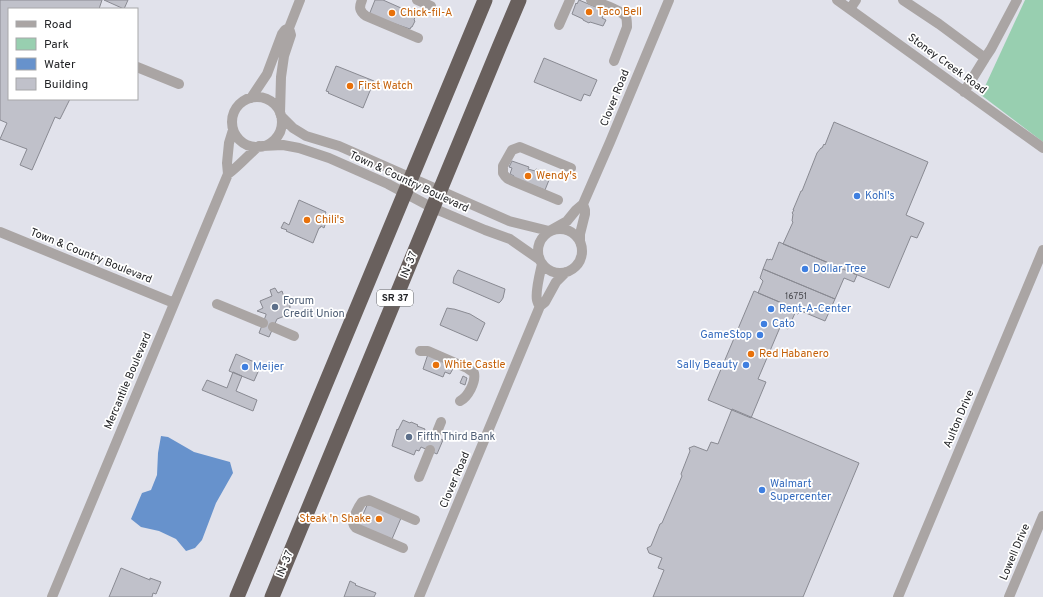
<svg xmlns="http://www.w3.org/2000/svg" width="1043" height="597" font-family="Overpass,sans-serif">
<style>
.green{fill:#98cfb0}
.water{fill:#6792cc}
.building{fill:#c0c1ca;stroke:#898a92}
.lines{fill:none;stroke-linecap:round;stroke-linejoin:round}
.minor{stroke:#aaa5a4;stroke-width:10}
.highway{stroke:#69605d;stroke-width:15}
.food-dot{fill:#e8710a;stroke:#fff;stroke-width:1.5}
.shop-dot{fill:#3f7fe0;stroke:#fff;stroke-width:1.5}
.service-dot{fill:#5c6f8a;stroke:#fff;stroke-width:1.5}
.labels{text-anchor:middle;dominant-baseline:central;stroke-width:3.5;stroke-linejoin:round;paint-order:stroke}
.number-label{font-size:9px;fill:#4a4b50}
.shield{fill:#fff;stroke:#656668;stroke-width:1}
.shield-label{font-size:10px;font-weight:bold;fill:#232427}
.food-label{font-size:11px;fill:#c56008;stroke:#fff;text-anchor:start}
.street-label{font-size:11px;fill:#232427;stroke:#fff}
.shop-label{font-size:11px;fill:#366cbe;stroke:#fff;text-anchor:start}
.service-label{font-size:11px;fill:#4e5e75;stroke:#fff;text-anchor:start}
</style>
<rect width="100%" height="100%" fill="#e1e2eb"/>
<path class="green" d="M1025,0H1043V142L981,95Z"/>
<path class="water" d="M161,436L168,437L194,452L230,462L233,473L216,503L202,540L195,548L186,551L176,539L159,531L141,527L131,519L142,493L151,490L157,475L158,453Z"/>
<path class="building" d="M0,0H102L99,9H9V99H70L60,119L55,117L32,170L20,165L27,149L0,139L7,123L0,120Z
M104,0H128L124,9Z
M375,0H383L410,12L415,17L414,20L415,21L412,27H411L410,29L369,15Z
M579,0L605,11L602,18L606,20L603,26L590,22L589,23L583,20V19L572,14L576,3L577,4Z
M544,58L597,80L590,96L584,94L581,101L534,82Z
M336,66L339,67L374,81L363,108L328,93L329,92L326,91Z
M834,122L928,162L906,215L924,223L917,238L911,236L889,288L783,244L793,222L792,221L793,214L792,213L794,210H793L801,191H802L817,153L821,148H822L824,144L825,145Z
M512,161L529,167L528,169L535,171L536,169L551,175L545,190L513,178L514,176L510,174L512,168L509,167Z
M299,200L326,212L323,219H324L323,221L326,222L324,228L321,226L320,228H319L313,243L286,231L287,230L281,228L284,222L289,225Z
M779,242L857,275L854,282L844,278L835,299L763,269L767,259L769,260L770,259L772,260Z
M763,269L835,299L825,321L758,293L763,281L760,278Z
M458,270L505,289L503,298L501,301L499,303L453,283L454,277Z
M275,288L278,293L282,291L284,297H285L289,300L290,304V308H289L290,314L277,319L269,337L259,333L266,315V314L257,311L263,308L260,301L272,296L270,290Z
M754,291L800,311L798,314L795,313L788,329L781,325L758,379L766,382L751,418L708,400Z
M447,308L453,309H454L470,314L485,323L477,341L440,325Z
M236,354L261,365L254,381L229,371Z
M428,354L454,367L450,374L445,372L443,377L423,369Z
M233,372L242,376L236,391L257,400L253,411L202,390L207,380L227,388Z
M463,376L467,378L465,385L460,383Z
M732,409L859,463L803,597H653L664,570L658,568L662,558L649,553L647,548L651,546L660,524L662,523L682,476L681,474L690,451L689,448L694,446L707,451L711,442L718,444Z
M403,420L410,423L411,422L418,425L417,426L425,429L424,432L443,440L437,454L421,447L419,451L416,450L414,455L392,446L397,429L398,430Z
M368,503L401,518L392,539L358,526Z
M121,568L150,580V578L161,582L156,594L153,593L152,597H109Z
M350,581L356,584L355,585L376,593L374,597H344Z"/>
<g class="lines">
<path class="minor" d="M362,0C359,7 359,11 366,16L418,38
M417,0L431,6
M591,0C599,3 622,10 626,17C627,20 627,23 627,27L614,61
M837,0L1043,148
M903,0L939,24L985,58
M850,9L856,0
M559,25L570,0
M137,67L179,84
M964,92L985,58L991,49L1017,0
M232 122a25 25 0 1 1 50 0a25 25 0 1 1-50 0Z
M251,98L267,74L282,34L285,30L289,28
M280,113L281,77L284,56L291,35L289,28L300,0
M281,116L293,128L306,136L339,146L509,221L549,231
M262,146L283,145L299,148L329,158L388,184L433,208L485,230L510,239L540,260
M228,174C239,166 248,155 259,146
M558,200L508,179L505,176L503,173V166L512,150L520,147L571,168
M538 251a22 22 0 1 1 44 0a22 22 0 1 1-44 0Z
M551,230L567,221L576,210L583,204L610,142L669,0
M0,232L174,303
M580,242V234L585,214V210L583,204
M217,304L263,323
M540,306C539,306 537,301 537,300C535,292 540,273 542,264
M273,327L294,336
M420,351H428L467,368L474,373C476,382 468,397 460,401
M435,437L441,422
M419,477L430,450
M403,548L356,528C354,526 353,525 353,522C353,517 359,506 362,502L369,500L415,520
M52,597L228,174L227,163L229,143L233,130
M419,597L540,306L545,302L556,282L566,272
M898,597L1043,250
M1009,597L1043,516"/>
<path class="highway" d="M237,597L485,0
M272,597L500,45L519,0"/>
</g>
<g class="food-dot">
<circle cx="589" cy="12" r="4"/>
<circle cx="392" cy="13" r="4"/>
<circle cx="350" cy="86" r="4"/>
<circle cx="528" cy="176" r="4"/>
<circle cx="307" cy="220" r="4"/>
<circle cx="751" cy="354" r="4"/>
<circle cx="436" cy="365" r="4"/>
<circle cx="379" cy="519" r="4"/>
</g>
<g class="shop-dot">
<circle cx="857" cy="196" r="4"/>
<circle cx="805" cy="269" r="4"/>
<circle cx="771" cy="309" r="4"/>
<circle cx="764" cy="324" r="4"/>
<circle cx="760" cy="335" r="4"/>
<circle cx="746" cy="365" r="4"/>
<circle cx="245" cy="367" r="4"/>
<circle cx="762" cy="490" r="4"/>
</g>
<g class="service-dot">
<circle cx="275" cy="307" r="4"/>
<circle cx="409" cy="437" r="4"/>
</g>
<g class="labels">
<g class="number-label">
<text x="796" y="296">16751</text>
</g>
<rect class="shield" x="377" y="290" width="36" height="16" rx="3"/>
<g class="shield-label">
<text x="395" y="298">SR 37</text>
</g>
<g class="food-label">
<text x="597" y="12">Taco Bell</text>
<text x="400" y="13">Chick-fil-A</text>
<text x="358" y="86">First Watch</text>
<text x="536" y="176">Wendy's</text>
<text x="315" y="220">Chili's</text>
<text x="759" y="354">Red Habanero</text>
<text x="444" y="365">White Castle</text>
<text x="371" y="519" text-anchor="end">Steak 'n Shake</text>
</g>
<g class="street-label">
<text transform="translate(947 64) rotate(36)">Stoney Creek Road</text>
<text transform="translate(615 98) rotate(-68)">Clover Road</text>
<text transform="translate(409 182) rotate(25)">Town &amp; Country Boulevard</text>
<text transform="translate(91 256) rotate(22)">Town &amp; Country Boulevard</text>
<text transform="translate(409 265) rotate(-68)">IN-37</text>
<text transform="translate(128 381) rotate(-67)">Mercantile Boulevard</text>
<text transform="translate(959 419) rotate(-67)">Aulton Drive</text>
<text transform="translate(455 480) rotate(-67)">Clover Road</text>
<text transform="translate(1015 552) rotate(-67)">Lowell Drive</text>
<text transform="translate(285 564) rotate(-68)">IN-37</text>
</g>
<g class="shop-label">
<text x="865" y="196">Kohl's</text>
<text x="813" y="269">Dollar Tree</text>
<text x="779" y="309">Rent-A-Center</text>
<text x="772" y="324">Cato</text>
<text x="752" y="335" text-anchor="end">GameStop</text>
<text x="738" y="365" text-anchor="end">Sally Beauty</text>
<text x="253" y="367">Meijer</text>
<text x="770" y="484">Walmart<tspan x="770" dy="13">Supercenter</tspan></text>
</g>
<g class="service-label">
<text x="283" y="301">Forum<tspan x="283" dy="13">Credit Union</tspan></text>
<text x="417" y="437">Fifth Third Bank</text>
</g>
</g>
<rect x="8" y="8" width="130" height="92" fill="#ffffff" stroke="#a7a7a9"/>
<rect x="16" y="21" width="20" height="6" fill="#aaa5a4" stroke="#a7a7a9"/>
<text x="44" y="28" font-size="12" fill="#232427">Road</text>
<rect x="16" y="38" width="20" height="12" fill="#98cfb0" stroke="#a7a7a9"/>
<text x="44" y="48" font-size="12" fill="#232427">Park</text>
<rect x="16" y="58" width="20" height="12" fill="#6792cc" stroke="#a7a7a9"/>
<text x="44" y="68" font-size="12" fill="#232427">Water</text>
<rect x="16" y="78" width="20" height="12" fill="#c0c1ca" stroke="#a7a7a9"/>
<text x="44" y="88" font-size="12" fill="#232427">Building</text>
</svg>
